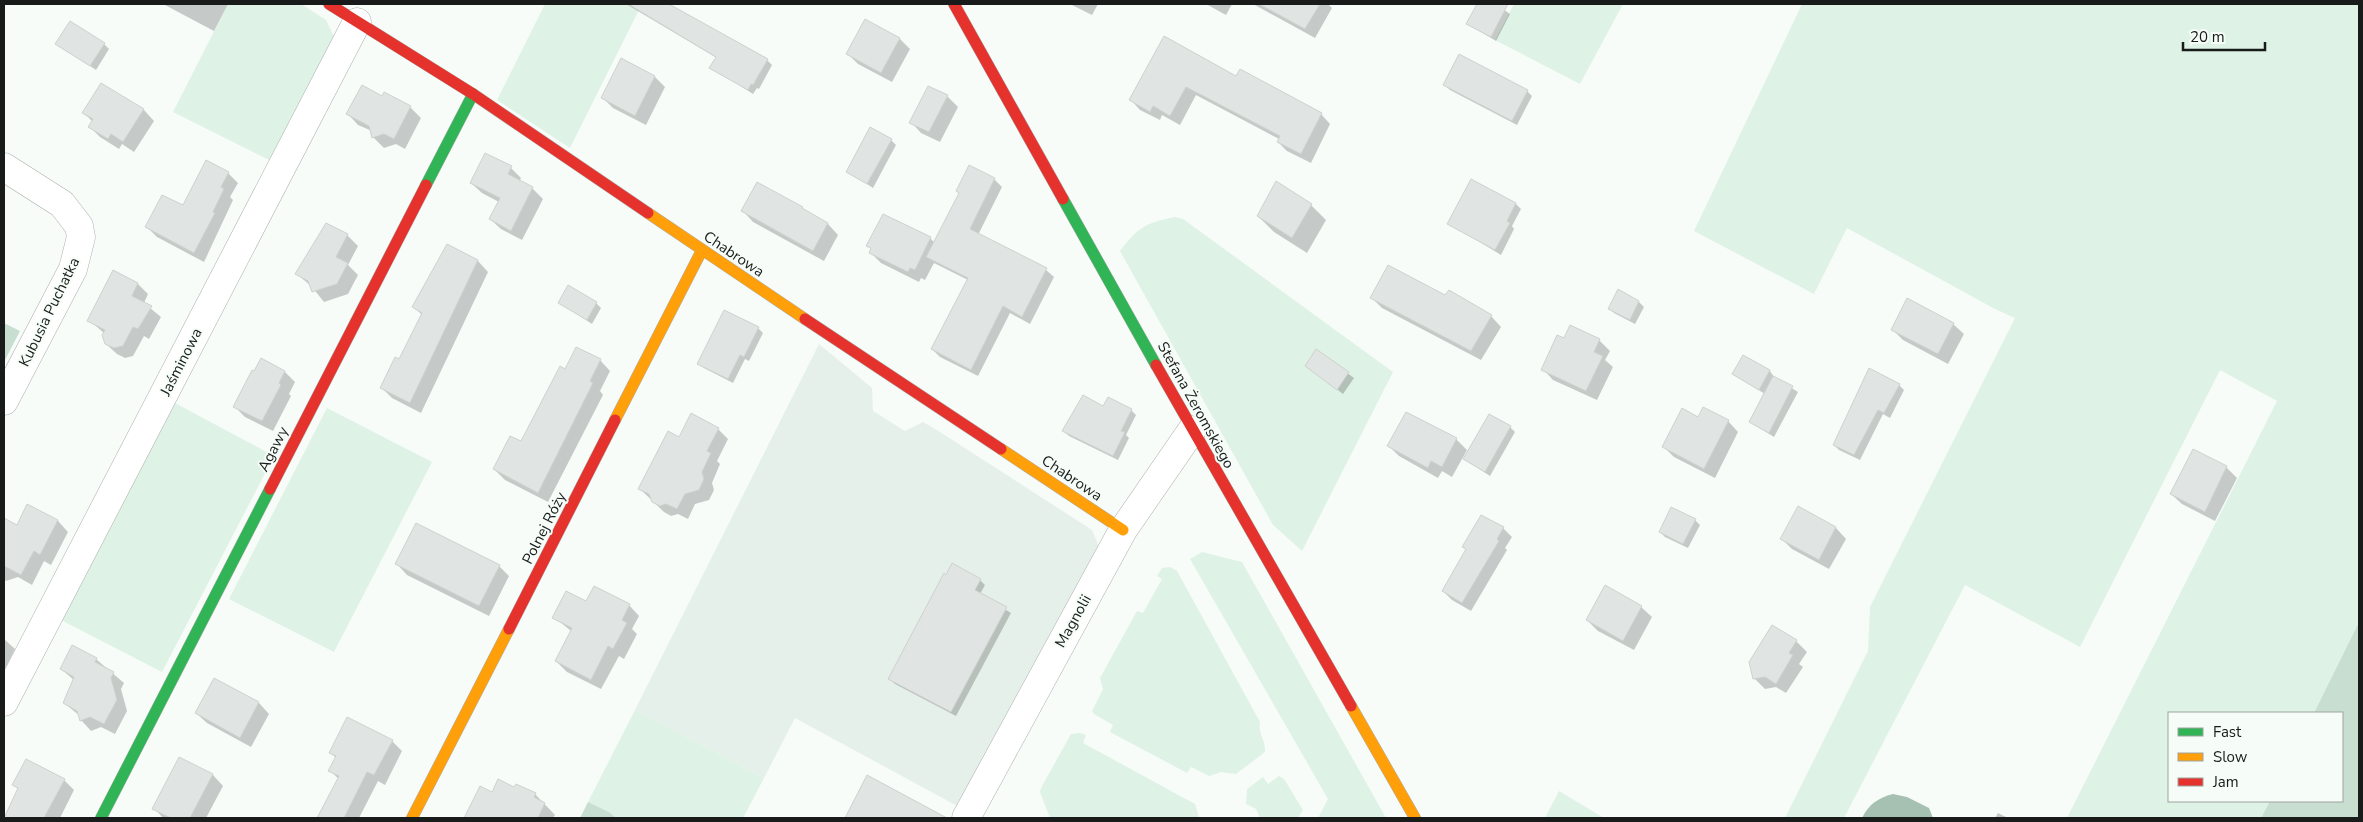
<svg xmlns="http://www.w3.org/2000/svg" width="2363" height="822" font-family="'Nunito Sans',sans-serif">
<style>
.built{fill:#e6f0ea}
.green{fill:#def2e6}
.forest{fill:#c8ded1}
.water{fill:#a6c0b1}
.shadow{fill:#0003}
.building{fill:#e0e4e2;stroke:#ced2cf}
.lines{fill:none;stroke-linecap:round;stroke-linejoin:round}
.street-casing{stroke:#acb0ae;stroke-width:29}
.fast-casing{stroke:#acb0ae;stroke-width:12}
.slow-casing{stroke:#acb0ae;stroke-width:12}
.jam-casing{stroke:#acb0ae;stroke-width:12}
.street{stroke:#fefffe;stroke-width:28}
.fast{stroke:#30b455;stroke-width:11}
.slow{stroke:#ff9f0a;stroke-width:11}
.jam{stroke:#e5322d;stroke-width:11}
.labels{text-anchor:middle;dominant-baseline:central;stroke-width:4;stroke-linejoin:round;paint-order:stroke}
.street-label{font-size:15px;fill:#181b19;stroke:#f6fdf8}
</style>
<rect width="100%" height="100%" fill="#f7fcf9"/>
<path class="built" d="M819,344L872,388L873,411L905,431L923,422L940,432L1092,530L1099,547L959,807L795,718L764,778L635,710Z"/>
<path class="green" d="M228,4H301L326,20L335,39L273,162L173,112Z
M545,4H642L570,148L497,100Z
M1514,4H1623L1580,84L1495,40Z
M1802,4H2359V622L2314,713H2169V801H2270L2261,818H2067L2277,401L2220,370L2080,647L1965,585L1844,818H1785L1868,651L1870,607L2015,318L1995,309L1847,228L1814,294L1694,231Z
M1175,217L1183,219L1393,372L1302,551L1273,525L1120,251C1138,227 1146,223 1175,217Z
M175,403L274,456L162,672L61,620Z
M327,408L432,462L334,652L229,599Z
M1202,552L1242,562L1386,818H1318L1328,799L1190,559Z
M1170,567L1177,571L1260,722C1258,736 1266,740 1265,752L1236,774L1221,772L1209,776L1191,767L1187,773L1110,732L1113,725L1094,714L1092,711L1103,689L1100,678L1137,611L1143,613L1162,579L1157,576L1162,568Z
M635,710L764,778L743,818H616L609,812L588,802Z
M1080,733L1086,735L1083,743L1195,804L1199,818H1050L1040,792L1041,788L1071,734Z
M1279,776L1284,779L1303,810L1298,818H1260L1256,809L1246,804L1247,789L1263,777L1268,784Z
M1559,791L1604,818H1545Z"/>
<path class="forest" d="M4,323L20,331L4,362Z
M2359,622V818H2261L2270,801H2342V713H2314Z
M588,802L609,812L616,818H580Z"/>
<path class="water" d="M1893,794L1907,797L1929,808L1933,818H1862C1869,804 1878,798 1893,794Z"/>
<path class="shadow" d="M163,4H228L214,31Z
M626,4H667L767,60L772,65L759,89L757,88L753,94L711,67L717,58Z
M1070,4H1098L1092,15Z
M1206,4H1232L1226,15Z
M1253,4H1328L1332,8L1315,38Z
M1478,4H1496L1510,14L1496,41L1468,24Z
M866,20L900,39L910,49L892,82L858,64L848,54Z
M1165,38L1237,78L1321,114L1330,124L1311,163L1287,151L1278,142L1279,139L1196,95L1180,125L1162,115L1160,120L1140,110L1131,100Z
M57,44H104L109,49L96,70Z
M655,77L665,87L646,125L613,108L603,98Z
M102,85L144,110L154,121L134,152L122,144L119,149L100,137L90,127L93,122L84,113Z
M1445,85L1527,91L1532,96L1517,125L1450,90Z
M929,87L947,96L958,107L940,142L921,133L911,122Z
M385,93L410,107L421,118L405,149L396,144L384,148L373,137L372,131L358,125L348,114L383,97Z
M891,140L896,145L873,188L847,171Z
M970,167L995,180L1002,187L978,235L1046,270L1054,277L1030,324L1010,313L978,376L940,357L932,349L968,280L934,263L925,280L921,278L919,282L881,263L870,252L872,249L868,246L930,238L935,243L960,193Z
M511,168L521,178L519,182L532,188L543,199L522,240L501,229L490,219L499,202L482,193L471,183Z
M228,173L238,183L230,197L233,200L204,262L157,237L147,227L184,207Z
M1471,181L1516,204L1521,209L1512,226L1514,229L1501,255L1449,223Z
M758,184L828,224L838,235L824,261L753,222L743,211Z
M1311,205L1326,220L1307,253L1274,232L1258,216Z
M347,235L358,246L348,265L358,275L348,294L324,302L312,287L297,274Z
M448,246L478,261L488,272L421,413L392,398L381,387L399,360L422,315L414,307Z
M114,272L138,284L148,294L144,303L161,317L149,339L144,336L133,356L125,358L117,354L106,344L105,334L89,320Z
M1446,297L1491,316L1501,327L1481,360L1382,308L1372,298Z
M559,302L596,303L601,308L592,324Z
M1639,302L1644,307L1635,324L1614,313L1609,308Z
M1953,324L1964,334L1948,364L1903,340L1893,330Z
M758,328L763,333L749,361L745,359L733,383L704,368L699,363Z
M1564,339L1599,340L1610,351L1605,360L1613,367L1597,400L1553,380L1543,369Z
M1317,351L1354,378L1343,394L1307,366Z
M1744,357L1770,371L1774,377L1798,392L1774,437L1750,422L1765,394L1733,374Z
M600,360L610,371L600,391L603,395L548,502L505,480L494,469L521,443L566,370Z
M285,372L295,382L289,394L291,396L273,431L245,417L234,406Z
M1899,385L1904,390L1890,418L1883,414L1860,460L1839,450L1834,445Z
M1104,407L1131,410L1136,415L1126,435L1129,438L1118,460L1069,436L1064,431Z
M1699,418L1728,421L1738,432L1715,478L1674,457L1664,447Z
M1510,427L1515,432L1490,476L1464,459Z
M718,429L728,439L717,461L720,464L712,483L714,490L709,500L695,504L688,519L678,514L671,516L664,512L640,489L680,439Z
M1456,439L1467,450L1452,477L1442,471L1438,478L1399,456L1389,446Z
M2226,467L2237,478L2215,521L2182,504L2171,494Z
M28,506L58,521L68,532L51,565L44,561L32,585L18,577L6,581L4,579V520L17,526Z
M1799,508L1836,528L1846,539L1829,569L1792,549L1782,539Z
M1481,516L1503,528L1512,537L1505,548L1507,550L1471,611L1452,600L1443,591L1467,550Z
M1695,520L1700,525L1688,548L1665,537L1660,532Z
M397,564L499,566L509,576L489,616L407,575Z
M980,580L985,585L980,594L1011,613L956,716L895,684L890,679Z
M586,603L629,605L639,616L632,629L637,634L624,659L619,656L601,689L567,672L556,661L571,631L554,617Z
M1641,607L1652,617L1634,650L1598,631L1587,620Z
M4,639L15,649L4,671Z
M1796,641L1807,652L1799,664L1803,667L1786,693L1776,687L1765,689L1754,678Z
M73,647L96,659L124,683L121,689L127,711L115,734L101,727L91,731L81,720L80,716L64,703L74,680L61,669Z
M215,680L259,703L269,714L251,747L207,723L196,713Z
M392,741L402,751L385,785L378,781L359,818H318L339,779L330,771L336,758L331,753Z
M180,759L213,775L223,786L206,818H163L154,808Z
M868,777L918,809L913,818H846Z
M64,780L74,790L60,818H4L18,789L14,785Z
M515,789L535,794L555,815L553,818H469L467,816L492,794Z
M1998,813L2008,818H1995Z"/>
<path class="building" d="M628,4H669L768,59L753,85L751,84L748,90L709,68L716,57Z
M1259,4H1320L1305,29Z
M1477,4H1508L1491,37L1466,24Z
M865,19L900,38L881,73L846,54Z
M70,21L105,43L90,66L55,44Z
M1164,36L1236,76L1240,69L1322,113L1301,154L1277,142L1280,136L1186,87L1170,116L1153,106L1150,112L1129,100Z
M1459,54L1528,90L1512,121L1443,85Z
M621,58L655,76L635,116L601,98Z
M101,83L144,109L123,142L111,134L108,139L88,127L93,119L82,113Z
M362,85L382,96L384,92L411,106L394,139L384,134L372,138L369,126L346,114Z
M928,86L948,95L929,132L909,123Z
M870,127L892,139L867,184L846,172Z
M485,153L512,166L508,174L533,187L511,231L489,219L500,198L470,183Z
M206,160L229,172L221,187L224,189L213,212L215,213L194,253L145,227L162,195L183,205Z
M969,165L995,178L970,229L1047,268L1022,317L1003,306L971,370L931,349L968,278L926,257L959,193L956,191Z
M1471,179L1516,203L1507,221L1510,223L1495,250L1447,224Z
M1276,181L1312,204L1292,238L1257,216Z
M757,182L803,207L802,208L828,223L813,251L741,211Z
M883,214L931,237L915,270L910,268L908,272L869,253L871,248L866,246Z
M326,223L348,234L336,257L348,263L337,284L312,292L308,281L295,274Z
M447,244L478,260L410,403L380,388L395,357L399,359L422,313L412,307Z
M1388,265L1445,295L1449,290L1492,315L1471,351L1370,298Z
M113,270L138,283L132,296L152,306L138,329L133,327L123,346L114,348L105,344L102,335L105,330L87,321Z
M568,285L597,302L587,320L558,303Z
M1618,289L1639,301L1630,320L1608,309Z
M1907,298L1954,323L1938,354L1891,330Z
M724,310L759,327L744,357L740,355L728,379L697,364Z
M1570,325L1600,339L1594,352L1603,356L1586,391L1541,370L1557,335L1564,338Z
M576,347L601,359L590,381L593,383L538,493L493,469L510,436L521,441L560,366L565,369Z
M1316,349L1349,372L1337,390L1305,366Z
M1743,355L1770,370L1759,390L1732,374Z
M261,358L285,371L279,383L281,385L262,421L233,407L252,370L254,371Z
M1869,368L1900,384L1884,413L1878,410L1854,455L1833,445Z
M1773,376L1793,386L1769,433L1749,422Z
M1083,395L1103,406L1108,397L1132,409L1121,431L1125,432L1113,456L1062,431Z
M1703,407L1729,420L1704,469L1662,447L1682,408L1698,417Z
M1406,412L1457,438L1442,467L1431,461L1428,468L1387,446Z
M691,413L719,428L707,451L711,453L702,472L704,479L699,490L685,494L677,509L666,504L660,506L652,502L649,494L638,489L668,431L679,437Z
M1489,414L1511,426L1485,472L1463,459Z
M2193,449L2227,466L2205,512L2170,494Z
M27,504L58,520L40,555L34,551L21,575L4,566V518L17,525Z
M1798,506L1836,527L1819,560L1780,539Z
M1671,507L1696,519L1683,544L1659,532Z
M1481,515L1504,527L1497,539L1499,541L1462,603L1442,591L1466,549L1462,547Z
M416,523L500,565L479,606L395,564Z
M952,563L981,579L975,590L1007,607L951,712L888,679L944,573L946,575Z
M1605,585L1642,606L1623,641L1586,620Z
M594,586L630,604L622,620L627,623L613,649L608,646L591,680L555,661L572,628L552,618L566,591L586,601Z
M1772,625L1797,640L1789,653L1793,655L1776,684L1765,677L1753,679L1749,662Z
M72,645L97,658L95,662L114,672L111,678L117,700L104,724L90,717L80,721L77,711L63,703L74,677L60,669Z
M214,678L259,702L240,738L195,713Z
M347,717L393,740L374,775L367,772L344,818H317L339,776L328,771L336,756L329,753Z
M179,757L213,774L190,818H171L152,809Z
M26,759L65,779L44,818H4L18,788L12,785Z
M867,775L947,818H845Z
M498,779L514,787L516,784L536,793L534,797L545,803L538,818H464L480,786L492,792Z"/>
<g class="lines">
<defs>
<path id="street" d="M4,167L62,204L79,226L81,237L73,269L4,401
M4,702L357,22
M966,818L1123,530L1192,430"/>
<path id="fast" d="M426,185L473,94
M1063,199L1156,365
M101,818L270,489"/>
<path id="slow" d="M648,213L805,319
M615,420L702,250
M1001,449L1123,530
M1351,706L1415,818
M412,818L509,629"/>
<path id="jam" d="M329,4L473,94L648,213
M954,4L1063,199
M805,319L1001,449
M1156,365L1351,706
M270,489L426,185
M509,629L615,420"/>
</defs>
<use href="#street" class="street-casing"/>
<use href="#fast" class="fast-casing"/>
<use href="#slow" class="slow-casing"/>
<use href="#jam" class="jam-casing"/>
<use href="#street" class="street"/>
<use href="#fast" class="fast"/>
<use href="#slow" class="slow"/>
<use href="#jam" class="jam"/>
</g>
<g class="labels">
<g class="street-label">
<text transform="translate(734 254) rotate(34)">Chabrowa</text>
<text transform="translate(49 312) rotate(-64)">Kubusia Puchatka</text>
<text transform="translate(181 362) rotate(-63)">Jaśminowa</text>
<text transform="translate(1196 405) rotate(61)">Stefana Żeromskiego</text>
<text transform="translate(273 449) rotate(-63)">Agawy</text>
<text transform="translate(1072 478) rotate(34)">Chabrowa</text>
<text transform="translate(544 528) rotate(-63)">Polnej Róży</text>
<text transform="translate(1073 621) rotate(-61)">Magnolii</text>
</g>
</g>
<rect width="2363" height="822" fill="none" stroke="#181b19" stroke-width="10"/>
<rect x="2168" y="712" width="175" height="90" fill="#f6fdf8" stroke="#9da39f"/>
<rect x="2178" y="728" width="25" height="8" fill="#30b455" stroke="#9da39f"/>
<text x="2213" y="737" font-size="15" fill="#181b19">Fast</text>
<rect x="2178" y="753" width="25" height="8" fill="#ff9f0a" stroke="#9da39f"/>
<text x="2213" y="762" font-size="15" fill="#181b19">Slow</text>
<rect x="2178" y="778" width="25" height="8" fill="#e5322d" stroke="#9da39f"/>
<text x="2213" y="787" font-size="15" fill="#181b19">Jam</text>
<path d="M2183 42v8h82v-8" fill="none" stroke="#181b19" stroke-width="2.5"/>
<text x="2190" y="42" font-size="15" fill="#181b19" stroke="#f6fdf8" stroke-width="4" paint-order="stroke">20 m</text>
</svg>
